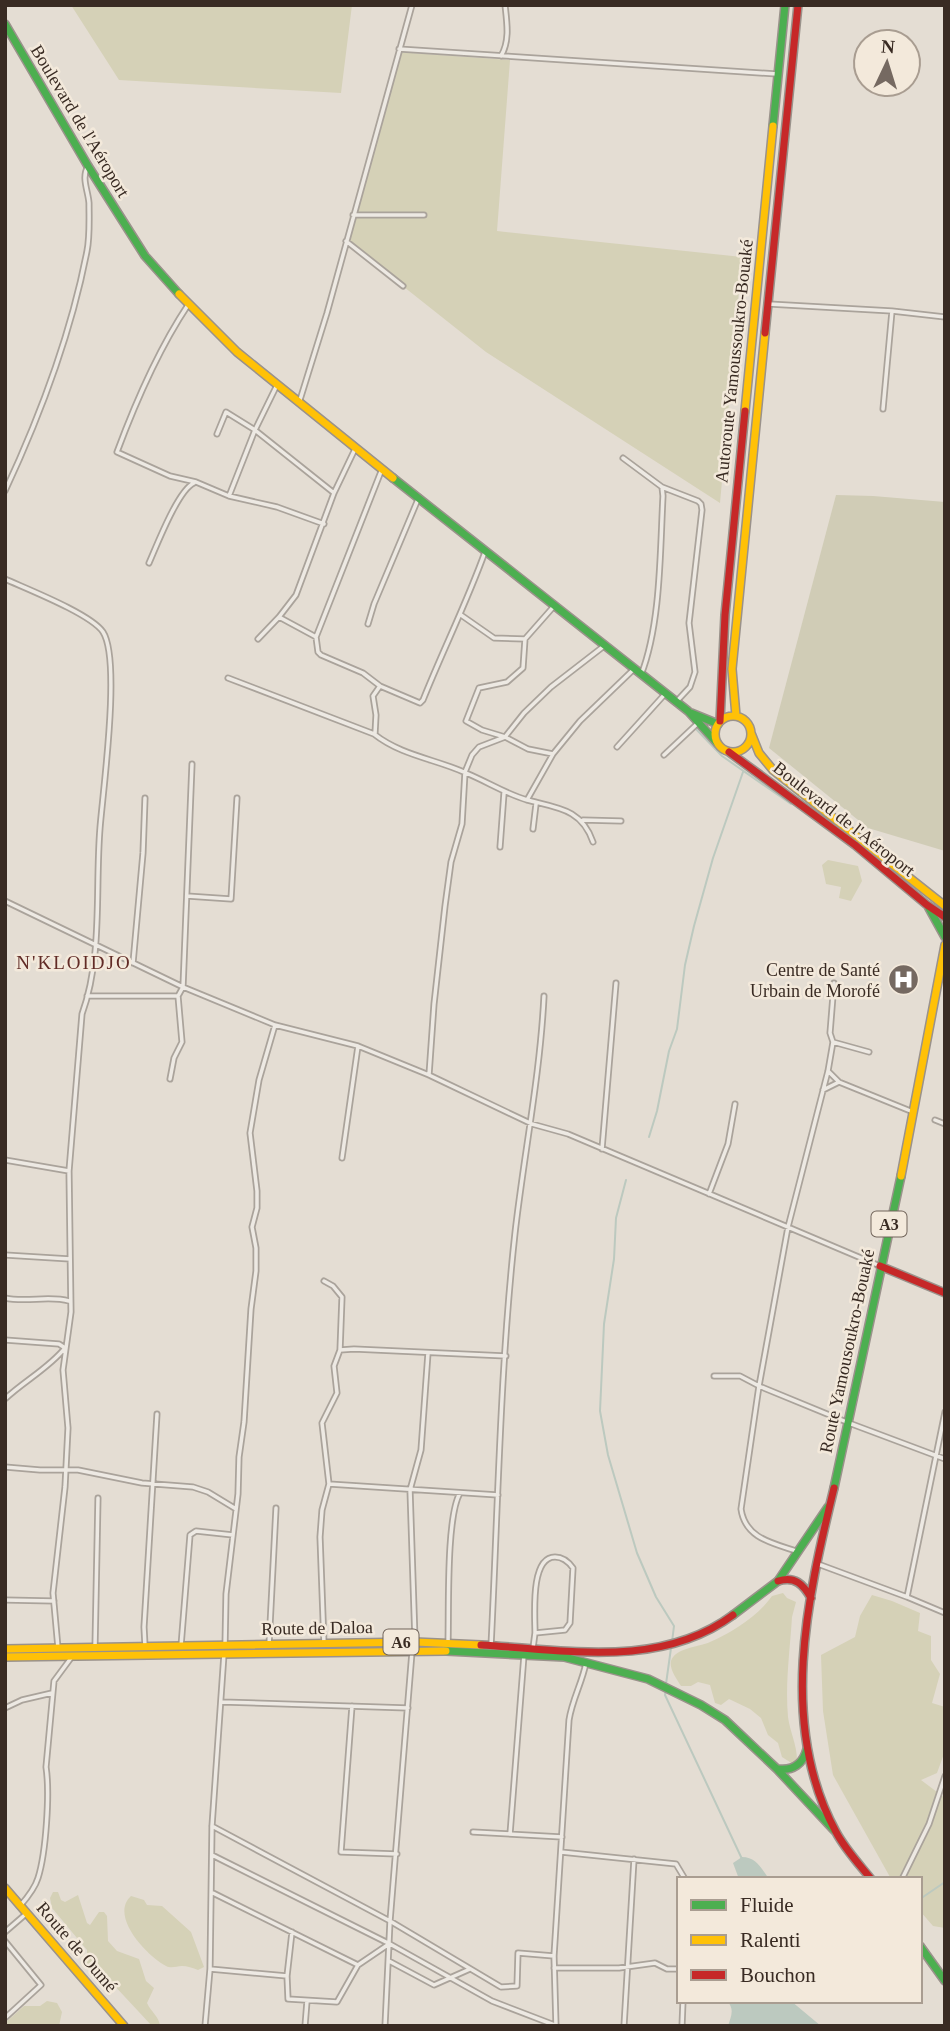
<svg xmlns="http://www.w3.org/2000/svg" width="950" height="2031" font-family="'Times New Roman',serif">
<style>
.green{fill:#d5d1b7}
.cemetery{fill:#d0ccb6}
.water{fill:#bcc9bf}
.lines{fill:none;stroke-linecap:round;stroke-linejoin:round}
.stream{stroke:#bcc9bf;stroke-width:2}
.street-casing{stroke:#aaa39b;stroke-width:7}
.fast-casing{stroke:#9a928b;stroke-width:10}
.slow-casing{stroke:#9a928b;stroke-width:10}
.jam-casing{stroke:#9a928b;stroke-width:10}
.street{stroke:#ede9e3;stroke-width:3.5}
.fast{stroke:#4caf50;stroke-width:7}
.slow{stroke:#ffc107;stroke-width:7}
.jam{stroke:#c62828;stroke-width:7}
.labels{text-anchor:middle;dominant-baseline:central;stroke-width:5;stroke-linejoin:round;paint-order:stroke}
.shield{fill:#f3e9db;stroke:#71645a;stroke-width:2}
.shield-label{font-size:16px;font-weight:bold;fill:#392b23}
.street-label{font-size:18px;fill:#392b23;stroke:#f3e9db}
.poi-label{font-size:18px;fill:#392b23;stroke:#f3e9db;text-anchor:end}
.neighbourhood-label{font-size:19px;letter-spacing:2px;fill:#612b26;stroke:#f3e9db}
</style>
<rect width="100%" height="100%" fill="#e4ddd3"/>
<path class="green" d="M71,5H352L341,93L119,80Z
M398,52L510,60L497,231L742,257L720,503L486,352L346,241L353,216L425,217L354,214Z
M828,860L858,866L862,881L851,901L839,898L841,887L826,884L822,865Z
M783,1593L787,1598L796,1602L792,1617C790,1650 785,1684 788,1717C790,1732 797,1745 797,1760L793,1764L782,1757L778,1743L768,1735L761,1718L750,1709L729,1699L721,1705L715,1703L710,1685L698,1682L691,1686H681C677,1679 669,1669 671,1661C675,1648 699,1647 710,1642C733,1632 758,1616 772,1596Z
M872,1595L892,1601L920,1613L918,1631L931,1636V1660L940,1674L932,1703L945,1707V1751L937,1773L921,1780L945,1798V1928L933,1926L920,1911V1879L890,1877L833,1775L823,1711L821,1655L855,1637L860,1616Z
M53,1892H58L61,1900L65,1902L78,1895L87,1923L90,1925L99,1912H104L107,1916L108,1941L117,1951L139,1959L146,1981L154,1988L147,2003C151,2012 159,2016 160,2026H152L98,1968L94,1971L87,1964V1950L52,1908L50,1898Z
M131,1896L144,1900L147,1905L162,1906L191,1932L204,1967L198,1970C193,1968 187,1966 182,1966C176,1966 172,1969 166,1966C147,1956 109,1916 131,1896Z
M47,2001L57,2003L62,2012L59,2026H5V2023L24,2006H40Z"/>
<path class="cemetery" d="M836,495L873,496L945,502V851L868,828L769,748Z"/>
<path class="water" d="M742,1857C756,1857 761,1868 769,1879H739L733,1863Z
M727,2001H791L821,2026H728C731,2016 735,2009 727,2001Z"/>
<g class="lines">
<path class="stream" d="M695,728L722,756L791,804
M649,1137L657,1111L669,1051L677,1029L685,965L694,926L713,858L743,772
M626,1180L616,1218L614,1259L604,1324L600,1411L608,1455L637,1553L656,1597L674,1626L672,1642
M666,1684L671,1648
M666,1689L665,1695L742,1859
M920,1899L945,1882"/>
<defs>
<path id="street" d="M399,49L777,74
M501,56C510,41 507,23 505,5
M353,215H424
M346,241L403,286
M769,304L892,311L945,317
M188,305C158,350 136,401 117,452L170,476L196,482L229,496L277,507L324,524
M299,403L327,313L412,5
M883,409L892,311
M217,434L226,412L255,430L334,493
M623,458L662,487L663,496C660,551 661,624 641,675
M382,469L316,637L318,652L321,655L363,673L380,686L420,703L423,700C443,650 467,602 485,552
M662,487L698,501L701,504L702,510L689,623L695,672L690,687L676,702
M5,491C40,416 71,334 87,251C90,236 89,218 89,203C88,190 81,178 88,166
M229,496L255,430L277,385
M149,563C157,545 178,490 194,483
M5,579C27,589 91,614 103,632C121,660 103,790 100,828C95,889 103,956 82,1014L69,1171L71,1312L63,1370L68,1428L65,1487L53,1593L58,1648
M461,615L494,638L525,639L555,605
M279,617L316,637
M368,624L374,604L419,497
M258,639L279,617L296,595L334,493L356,447
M525,639L523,668L507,682L479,688L466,721L482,730L505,737L528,749L553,754L580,721L634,669
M228,678L374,734C402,756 436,759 466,773C488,782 504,793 527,800L553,754
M375,734L376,715L373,696L380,686
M617,747L665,694
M664,755L698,723
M527,800C558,808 582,809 593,842
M583,820L621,821
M533,829L536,804
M500,847L504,793
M187,896L231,899L237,798
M5,901L183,987L275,1025L358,1046L429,1075L532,1124L568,1134L880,1266
M133,963L143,853L145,798
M87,996H178
M833,1042L869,1052
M828,1071L839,1082L913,1112
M429,1075L434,1004L445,906L451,862L462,824L465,772L472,755L479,747L505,737L524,713L551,687L604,646
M170,1079L174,1058L182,1042L178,996L183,987L192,764
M823,1090L839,1082
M935,1120L945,1124
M602,1149L616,983
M342,1158L358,1046
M5,1160L69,1171
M709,1194L728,1144L735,1104
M5,1255L70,1259
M324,1281L333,1286L342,1297L340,1350
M5,1298C27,1303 48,1295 69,1301
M5,1340L59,1344L65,1348C49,1368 24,1381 5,1399
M714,1376H740L759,1386L849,1423L945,1459
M945,1412L907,1597L945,1613
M5,1467L40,1470H78L142,1483L193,1487L208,1492L236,1509
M329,1484L498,1495
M796,1551C772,1543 745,1538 741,1509L759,1386L788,1227L828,1071L833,1042L830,1033L834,983
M818,1564L907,1597
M5,1600L54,1601
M415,1640L410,1490L421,1450L428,1353
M448,1643C449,1611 446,1517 460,1493
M324,1644L320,1537L322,1510L329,1484L322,1423L337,1393L334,1366L340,1350L354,1349L506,1356
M269,1645L276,1508
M145,1646L144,1627L157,1414
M181,1646L190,1535L196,1531L233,1535
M225,1646L226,1594L238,1494L239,1457L244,1422L251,1309L256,1271V1248L252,1227L257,1208V1191L250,1133L259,1080L275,1025
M491,1646C498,1508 500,1369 515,1233C524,1154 540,1076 544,996
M95,1647L98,1498
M533,1648L535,1633L565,1630L570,1623L573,1568C568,1561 563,1557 555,1557C530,1557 535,1615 535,1633
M222,1702L408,1708
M352,1706L341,1852L397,1854
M5,1708L22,1700L52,1693
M212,1826L390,1921L501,1987L517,1986L518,1953L554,1956
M473,1832L562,1837
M510,1834L524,1655
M561,1852L676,1864L685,1879
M212,1855L390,1944L492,2001L557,2026
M902,1879L929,1824L945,1776
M213,1893L358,1965
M20,1906C27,1898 35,1888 38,1878C46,1853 50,1793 46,1767L54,1681L71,1658
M5,1932L27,1913
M292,1932L287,1976L288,1999L337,2002L358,1965L389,1944
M5,1941L41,1985L5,2018
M389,1961L434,1985L470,1969
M554,1968H619L655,1963L667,1969H679
M210,1969L287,1976
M205,2026L210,1969L212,1826L224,1654
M305,2026L307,2001
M385,2026L390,1921L412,1652
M556,2026L554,1956L569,1720C572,1700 582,1683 586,1663
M624,2026L634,1859
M682,2026L683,2001"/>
<path id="fast" d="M5,24L88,166L145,256L179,294
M773,126L785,5
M393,478L688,711L717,743
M691,713L718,724
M929,908L945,937
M834,1488L901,1176
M733,1615L778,1581L828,1507
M446,1651L564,1657L648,1679L701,1705L725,1720L777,1769L834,1830
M778,1769C793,1771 803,1764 807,1749
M920,1946L945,1981"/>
<path id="slow" d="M179,294L237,352L393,478
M745,411L773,126
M715 734a18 18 0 1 1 36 0a18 18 0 1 1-36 0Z
M736,716L732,669L765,333
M751,733L759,753L773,770L945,906
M901,1176L945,945
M5,1649L415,1642L481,1645
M5,1657L446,1651
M5,1888L124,2026"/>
<path id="jam" d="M765,333L798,5
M720,721L725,615L745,411
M729,752L855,845L927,905L945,917
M880,1266L945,1293
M834,1488C807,1599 778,1725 836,1832C845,1849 859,1864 871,1879
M778,1581C795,1576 803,1584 811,1598
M481,1645C566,1650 660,1669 733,1615"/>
</defs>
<use href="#street" class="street-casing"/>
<use href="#fast" class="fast-casing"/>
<use href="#slow" class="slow-casing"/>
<use href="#jam" class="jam-casing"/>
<use href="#street" class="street"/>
<use href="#fast" class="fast"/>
<use href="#slow" class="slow"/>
<use href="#jam" class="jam"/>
</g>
<defs>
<symbol id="hospital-disc" viewBox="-11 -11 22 22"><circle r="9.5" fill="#756961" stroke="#f3e9db"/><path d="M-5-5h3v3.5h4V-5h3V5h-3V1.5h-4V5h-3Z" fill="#fff"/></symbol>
</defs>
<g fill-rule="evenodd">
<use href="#hospital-disc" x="886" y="962" width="35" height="35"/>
</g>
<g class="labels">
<g class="shield">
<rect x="871.5" y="1211.5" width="35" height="25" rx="5"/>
<rect x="383.5" y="1629.5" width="35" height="25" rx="5"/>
</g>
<g class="shield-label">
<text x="889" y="1224">A3</text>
<text x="401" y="1642">A6</text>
</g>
<g class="street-label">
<text transform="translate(80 121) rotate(59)">Boulevard de l'Aéroport</text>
<text transform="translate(734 361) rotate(-84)">Autoroute Yamoussoukro-Bouaké</text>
<text transform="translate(844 819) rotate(38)">Boulevard de l'Aéroport</text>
<text transform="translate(847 1351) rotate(-78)">Route Yamousoukro-Bouaké</text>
<text transform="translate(317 1628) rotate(-1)">Route de Daloa</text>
<text transform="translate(77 1947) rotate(49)">Route de Oumé</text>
</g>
<g class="poi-label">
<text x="880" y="970">Centre de Santé<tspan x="880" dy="21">Urbain de Morofé</tspan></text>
</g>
<g class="neighbourhood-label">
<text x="74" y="962">N'KLOIDJO</text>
</g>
</g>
<rect width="950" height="2031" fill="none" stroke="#392b23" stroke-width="14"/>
<rect x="677" y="1877" width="245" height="126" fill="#f3e9db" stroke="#a99d91" stroke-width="2"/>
<rect x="691" y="1900" width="35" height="10" fill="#4caf50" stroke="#a99d91" stroke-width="2"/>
<text x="740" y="1912" font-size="21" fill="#392b23">Fluide</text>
<rect x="691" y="1935" width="35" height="10" fill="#ffc107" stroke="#a99d91" stroke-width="2"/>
<text x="740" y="1947" font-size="21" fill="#392b23">Ralenti</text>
<rect x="691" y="1970" width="35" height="10" fill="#c62828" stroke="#a99d91" stroke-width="2"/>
<text x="740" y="1982" font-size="21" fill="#392b23">Bouchon</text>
<g transform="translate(887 63) rotate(4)"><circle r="33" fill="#f3e9db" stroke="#a99d91" stroke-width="2"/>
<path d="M0-5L12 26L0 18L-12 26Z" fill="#756961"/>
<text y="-10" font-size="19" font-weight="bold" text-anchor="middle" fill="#392b23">N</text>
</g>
</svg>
